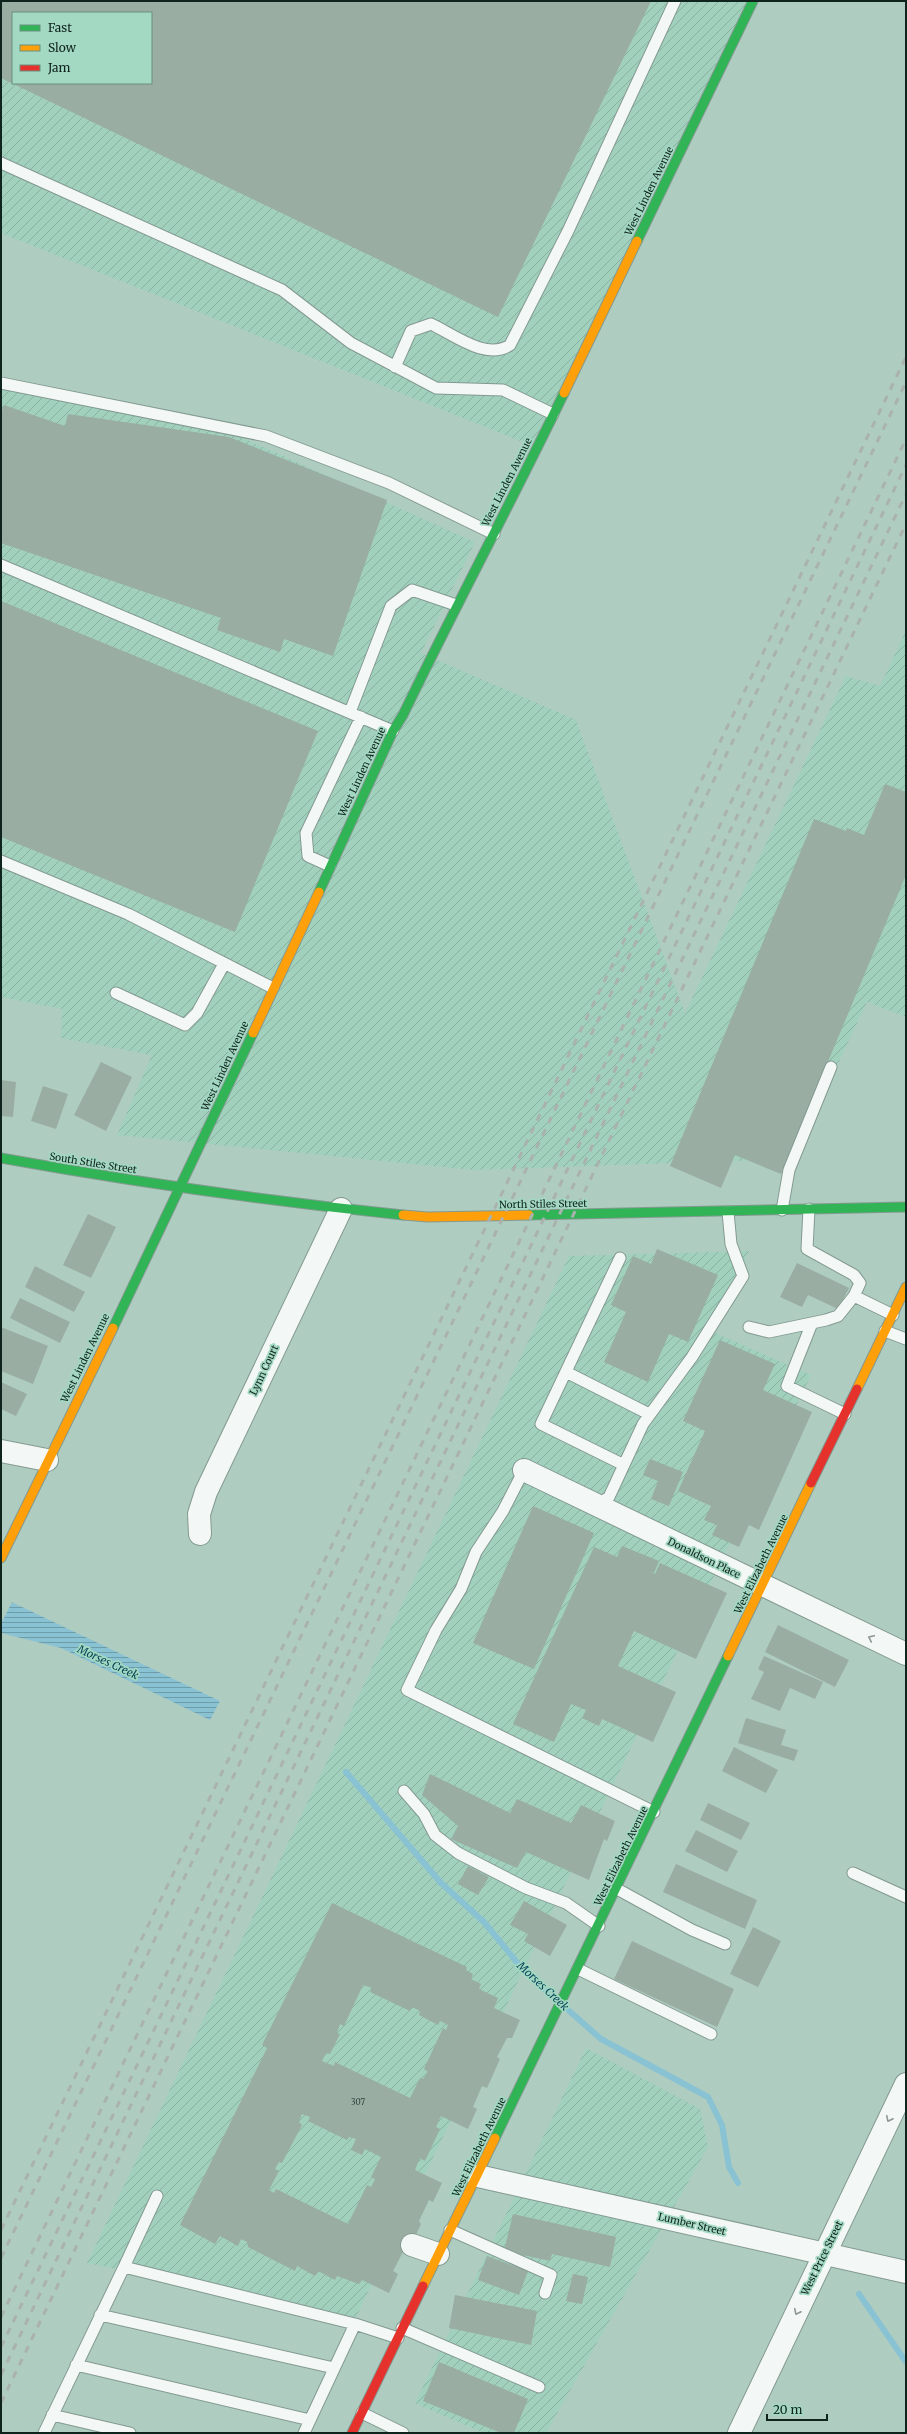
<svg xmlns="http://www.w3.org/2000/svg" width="907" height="2434" font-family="Merriweather,serif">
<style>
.industrial{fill:url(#industrial-furrows);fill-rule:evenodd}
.water{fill:url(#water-rules)}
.pier{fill:#afccc0}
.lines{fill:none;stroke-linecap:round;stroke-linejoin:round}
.stream{stroke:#89c2d3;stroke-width:6}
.building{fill:#9aada2;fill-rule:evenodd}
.lane-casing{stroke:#839a91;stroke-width:13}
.street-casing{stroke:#839a91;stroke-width:24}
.fast-casing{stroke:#839a91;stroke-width:11}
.slow-casing{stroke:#839a91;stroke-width:11}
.jam-casing{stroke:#839a91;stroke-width:11}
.lane{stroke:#f3f7f6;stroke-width:11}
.street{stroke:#f3f7f6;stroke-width:22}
.fast{stroke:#30b455;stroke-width:9}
.slow{stroke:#ff9f0a;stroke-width:9}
.jam{stroke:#e5322d;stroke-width:9}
.rail{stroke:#aab2ae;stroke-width:3;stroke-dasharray:7 7;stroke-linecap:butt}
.oneway{stroke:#8c9894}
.labels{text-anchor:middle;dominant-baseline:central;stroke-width:3.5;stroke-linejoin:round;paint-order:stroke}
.number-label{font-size:8px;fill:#32463e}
.street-label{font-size:10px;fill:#0f241c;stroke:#a3d8c2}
.water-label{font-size:11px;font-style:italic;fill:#074458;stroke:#a3d8c2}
</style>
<defs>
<pattern id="industrial-furrows" width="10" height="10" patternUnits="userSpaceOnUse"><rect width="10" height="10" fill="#a1d0bd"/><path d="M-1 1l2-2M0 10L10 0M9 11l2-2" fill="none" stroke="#89b2a2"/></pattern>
<pattern id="water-rules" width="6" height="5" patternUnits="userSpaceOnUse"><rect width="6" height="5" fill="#89c2d3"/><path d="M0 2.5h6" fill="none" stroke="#6e9daa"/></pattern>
</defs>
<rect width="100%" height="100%" fill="#afccc0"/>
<path class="industrial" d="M1,1H750L533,446L1,233ZM13,13H151V83H13Z
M1,381L227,431L475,542L421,653L576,720L685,1013L846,676L880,686L906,630V1017L867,1002L793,1159L474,1170L117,1135L152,1055L61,1038L62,1009L1,997Z
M749,1251L711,1331L811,1375L356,2317L87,2263L569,1256Z
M586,2048L700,2109L708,2147L546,2433H483L415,2403Z"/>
<path class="water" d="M1,1597L220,1701L210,1720L61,1648L1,1633Z"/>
<path class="pier" d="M1,1595L13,1600L1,1624Z"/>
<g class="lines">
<path class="stream" d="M346,1772L441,1883L484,1922L524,1971L601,2039L708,2097L722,2125L729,2167L738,2183
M859,2294L906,2362"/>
</g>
<path class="building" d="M1,1H651L498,317L1,78ZM13,13H151V83H13Z
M4,405L65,426L68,414L229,437L387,500L333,656L284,639L280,652L217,630L221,618L1,543V412Z
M1,601L318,731L235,932L1,837Z
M885,784L906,792V875L781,1174L735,1155L721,1188L670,1166L814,819L846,831L847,828L864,835Z
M101,1062L132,1077L106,1131L74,1115Z
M1,1080L16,1082L13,1117L1,1116Z
M43,1086L68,1094L56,1129L31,1121Z
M88,1214L116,1227L91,1278L63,1265Z
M657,1249L718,1275L688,1342L669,1334L648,1382L604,1362L626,1312L611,1305L633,1256L651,1264Z
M797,1263L849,1288L838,1309L808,1295L802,1307L780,1297Z
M35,1266L85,1292L74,1312L25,1287Z
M20,1298L70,1322L60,1343L10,1318Z
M1,1327L48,1346L33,1384L1,1371Z
M720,1340L775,1364L763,1390L812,1412L759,1530L749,1525L739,1547L712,1535L717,1525L704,1520L711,1506L678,1491L705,1431L683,1421Z
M1,1382L27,1394L16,1416L1,1409Z
M650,1459L683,1472L669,1506L651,1499L658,1481L643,1475Z
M533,1506L594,1533L534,1669L473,1643Z
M622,1546L659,1561L654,1573L649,1571L655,1574L660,1563L727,1593L696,1659L634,1631L618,1666L676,1692L653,1742L602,1719L599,1726L582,1718L586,1710L571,1704L554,1742L513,1724L594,1547L617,1557Z
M778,1625L849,1660L835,1687L765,1652Z
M764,1656L823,1682L815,1699L790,1688L780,1711L751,1699L764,1672L758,1669Z
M746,1718L786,1730L781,1745L798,1750L794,1761L738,1743Z
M734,1747L778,1770L766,1793L722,1771Z
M430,1774L510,1813L517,1799L571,1823L581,1805L615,1821L607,1841L604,1839L589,1880L526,1852L517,1868L451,1839L458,1826L422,1795Z
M708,1803L750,1823L741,1840L700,1820Z
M696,1830L738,1851L727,1872L685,1851Z
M676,1864L757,1900L745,1929L663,1892Z
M468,1866L489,1877L478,1895L458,1884Z
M524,1901L567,1925L550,1956L524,1941L528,1934L510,1925Z
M332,1903L467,1967L466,1970L473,1974L471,1979L481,1984L479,1989L498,1998L494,2008L520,2020L512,2038H507L497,2057L500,2059L487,2088L482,2086L473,2107L477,2109L468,2129L441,2116L436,2127L440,2129L425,2161L420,2158L415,2170L442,2183L433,2202L429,2200L419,2221L421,2224L408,2252L404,2250L393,2271L398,2274L389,2293L362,2280L359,2284L337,2276L335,2280L318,2271L315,2276L297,2266L295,2271L248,2247L247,2242L241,2239L238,2246L220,2236L215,2244L180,2225L267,2048L262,2045ZM363,1985L372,1988L370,1992L410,2011L412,2007L420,2011L419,2015L438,2025L440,2021L448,2025L446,2030L443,2028L424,2069L428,2072L423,2079L420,2078L410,2098L335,2062L334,2066L322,2061L326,2053L330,2054L340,2034L337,2033L340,2024L344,2026ZM302,2114L310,2117L308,2121L347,2140L349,2137L356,2139L351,2150L362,2155L365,2149L381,2157L371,2177L375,2179L371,2187L367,2185L348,2224L276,2189L274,2193L269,2190L279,2171L275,2169L279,2162L282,2163L302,2125L299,2122Z
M753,1927L781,1941L758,1987L730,1974Z
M632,1941L734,1989L717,2027L614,1979Z
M513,2214L616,2237L610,2267L552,2254L550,2261L504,2251Z
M487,2256L528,2271L519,2295L478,2280Z
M573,2274L588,2277L582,2304L566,2301Z
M455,2295L537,2311L531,2345L449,2328Z
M439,2362L528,2399L514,2433H501L423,2401Z"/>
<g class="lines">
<defs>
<path id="lane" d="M1,163L282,290L351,343L436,388L503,390L553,414
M395,367L411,331L431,324C453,334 486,361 510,345L568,231L675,1
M1,383L266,436L389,483L494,534
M1,565L393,731
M350,712L391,606L412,590L456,605
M1,861L128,914L273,988
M330,866L308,856L306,833L361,717
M116,993L185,1025L197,1013L224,964
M809,1209L807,1249L854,1275L860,1283L854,1296
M782,1210L789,1170L831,1067
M620,1258L541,1424L624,1465
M812,1323L787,1386L845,1414
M749,1327L769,1332L826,1320L838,1316L854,1296L893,1315
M885,1331L906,1339
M566,1372L649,1414
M524,1470L503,1511L476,1552L461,1589L436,1630L407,1690L654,1812
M597,1505L609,1497L643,1424L692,1357L743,1276L731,1244L728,1212
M404,1791L424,1814L435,1835L458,1853L526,1888L566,1903L599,1926
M853,1873L906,1897
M617,1889L692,1930L725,1944
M578,1969L711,2034
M450,2230L551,2275L545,2293
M124,2267L157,2196
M100,2315L334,2368
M402,2328L539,2387
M76,2365L310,2420
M362,2413L403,2433
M52,2415L130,2433
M44,2433L124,2267L355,2324L398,2338
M304,2433L355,2324"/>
<path id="street" d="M1,1451L47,1460
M524,1470L906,1654
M200,1534L199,1514L206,1492L341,1209
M478,2176L906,2272
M412,2245L438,2254
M739,2433L906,2084"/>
<path id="fast" d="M637,241L753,1
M319,892L393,731L403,715C455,607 512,501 564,393
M1,1158C134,1182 268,1201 403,1215
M529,1215L906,1207
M113,1328L253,1033
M495,2138L728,1656"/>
<path id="slow" d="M564,393L637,241
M253,1033L319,892
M403,1215L428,1217L529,1215
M857,1389L906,1287
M1,1558L113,1328
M728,1656L811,1483
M423,2286L495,2138"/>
<path id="jam" d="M811,1483L857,1389
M352,2433L423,2286"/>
</defs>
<use href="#lane" class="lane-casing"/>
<use href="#street" class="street-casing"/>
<use href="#fast" class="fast-casing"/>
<use href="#slow" class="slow-casing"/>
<use href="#jam" class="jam-casing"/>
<use href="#lane" class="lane"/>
<use href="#street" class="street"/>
<use href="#fast" class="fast"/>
<use href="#slow" class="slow"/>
<use href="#jam" class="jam"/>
<path class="rail" d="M1,2230L906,357
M1,2258L906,382
M1,2317L906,439
M1,2347C304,1720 604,1092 906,465
M1,2375L906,494
M1,2403L906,524"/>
</g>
<defs><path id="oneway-chevron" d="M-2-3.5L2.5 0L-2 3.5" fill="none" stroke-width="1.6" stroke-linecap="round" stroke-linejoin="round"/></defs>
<g class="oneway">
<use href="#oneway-chevron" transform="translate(871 1638) rotate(-155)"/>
<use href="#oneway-chevron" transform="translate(889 2119) rotate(116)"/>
<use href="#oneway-chevron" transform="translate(797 2312) rotate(116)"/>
</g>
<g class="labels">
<g class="number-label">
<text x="358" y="2102">307</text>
</g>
<g class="street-label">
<text transform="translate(649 191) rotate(-64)">West Linden Avenue</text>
<text transform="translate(507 482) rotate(-63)">West Linden Avenue</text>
<text transform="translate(362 772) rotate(-65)">West Linden Avenue</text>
<text transform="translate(225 1066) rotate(-65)">West Linden Avenue</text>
<text transform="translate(93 1163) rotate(9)">South Stiles Street</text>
<text transform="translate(543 1204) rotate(-1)">North Stiles Street</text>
<text transform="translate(85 1358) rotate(-64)">West Linden Avenue</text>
<text transform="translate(264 1370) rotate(-65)">Lynn Court</text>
<text transform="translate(704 1558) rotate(26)">Donaldson Place</text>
<text transform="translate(761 1564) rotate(-64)">West Elizabeth Avenue</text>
<text transform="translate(621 1856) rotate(-64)">West Elizabeth Avenue</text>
<text transform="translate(479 2147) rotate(-64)">West Elizabeth Avenue</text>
<text transform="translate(692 2224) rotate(13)">Lumber Street</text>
<text transform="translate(822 2258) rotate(-64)">West Price Street</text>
</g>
<g class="water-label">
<text transform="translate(108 1662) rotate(25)">Morses Creek</text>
<text transform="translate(543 1986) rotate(43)">Morses Creek</text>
</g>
</g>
<rect width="907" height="2434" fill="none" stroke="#0f241c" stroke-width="4"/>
<rect x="12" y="12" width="140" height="72" fill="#a3d8c2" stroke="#689080"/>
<rect x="20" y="25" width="20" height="6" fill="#30b455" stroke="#689080"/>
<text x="48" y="32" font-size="12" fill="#0f241c">Fast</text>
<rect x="20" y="45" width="20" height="6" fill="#ff9f0a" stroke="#689080"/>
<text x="48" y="52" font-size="12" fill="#0f241c">Slow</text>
<rect x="20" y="65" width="20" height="6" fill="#e5322d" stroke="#689080"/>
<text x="48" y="72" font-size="12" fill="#0f241c">Jam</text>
<path d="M767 2414v6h60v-6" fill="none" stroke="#0f241c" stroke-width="2"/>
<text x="773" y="2414" font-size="12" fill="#0f241c" stroke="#a3d8c2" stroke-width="3" paint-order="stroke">20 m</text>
</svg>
